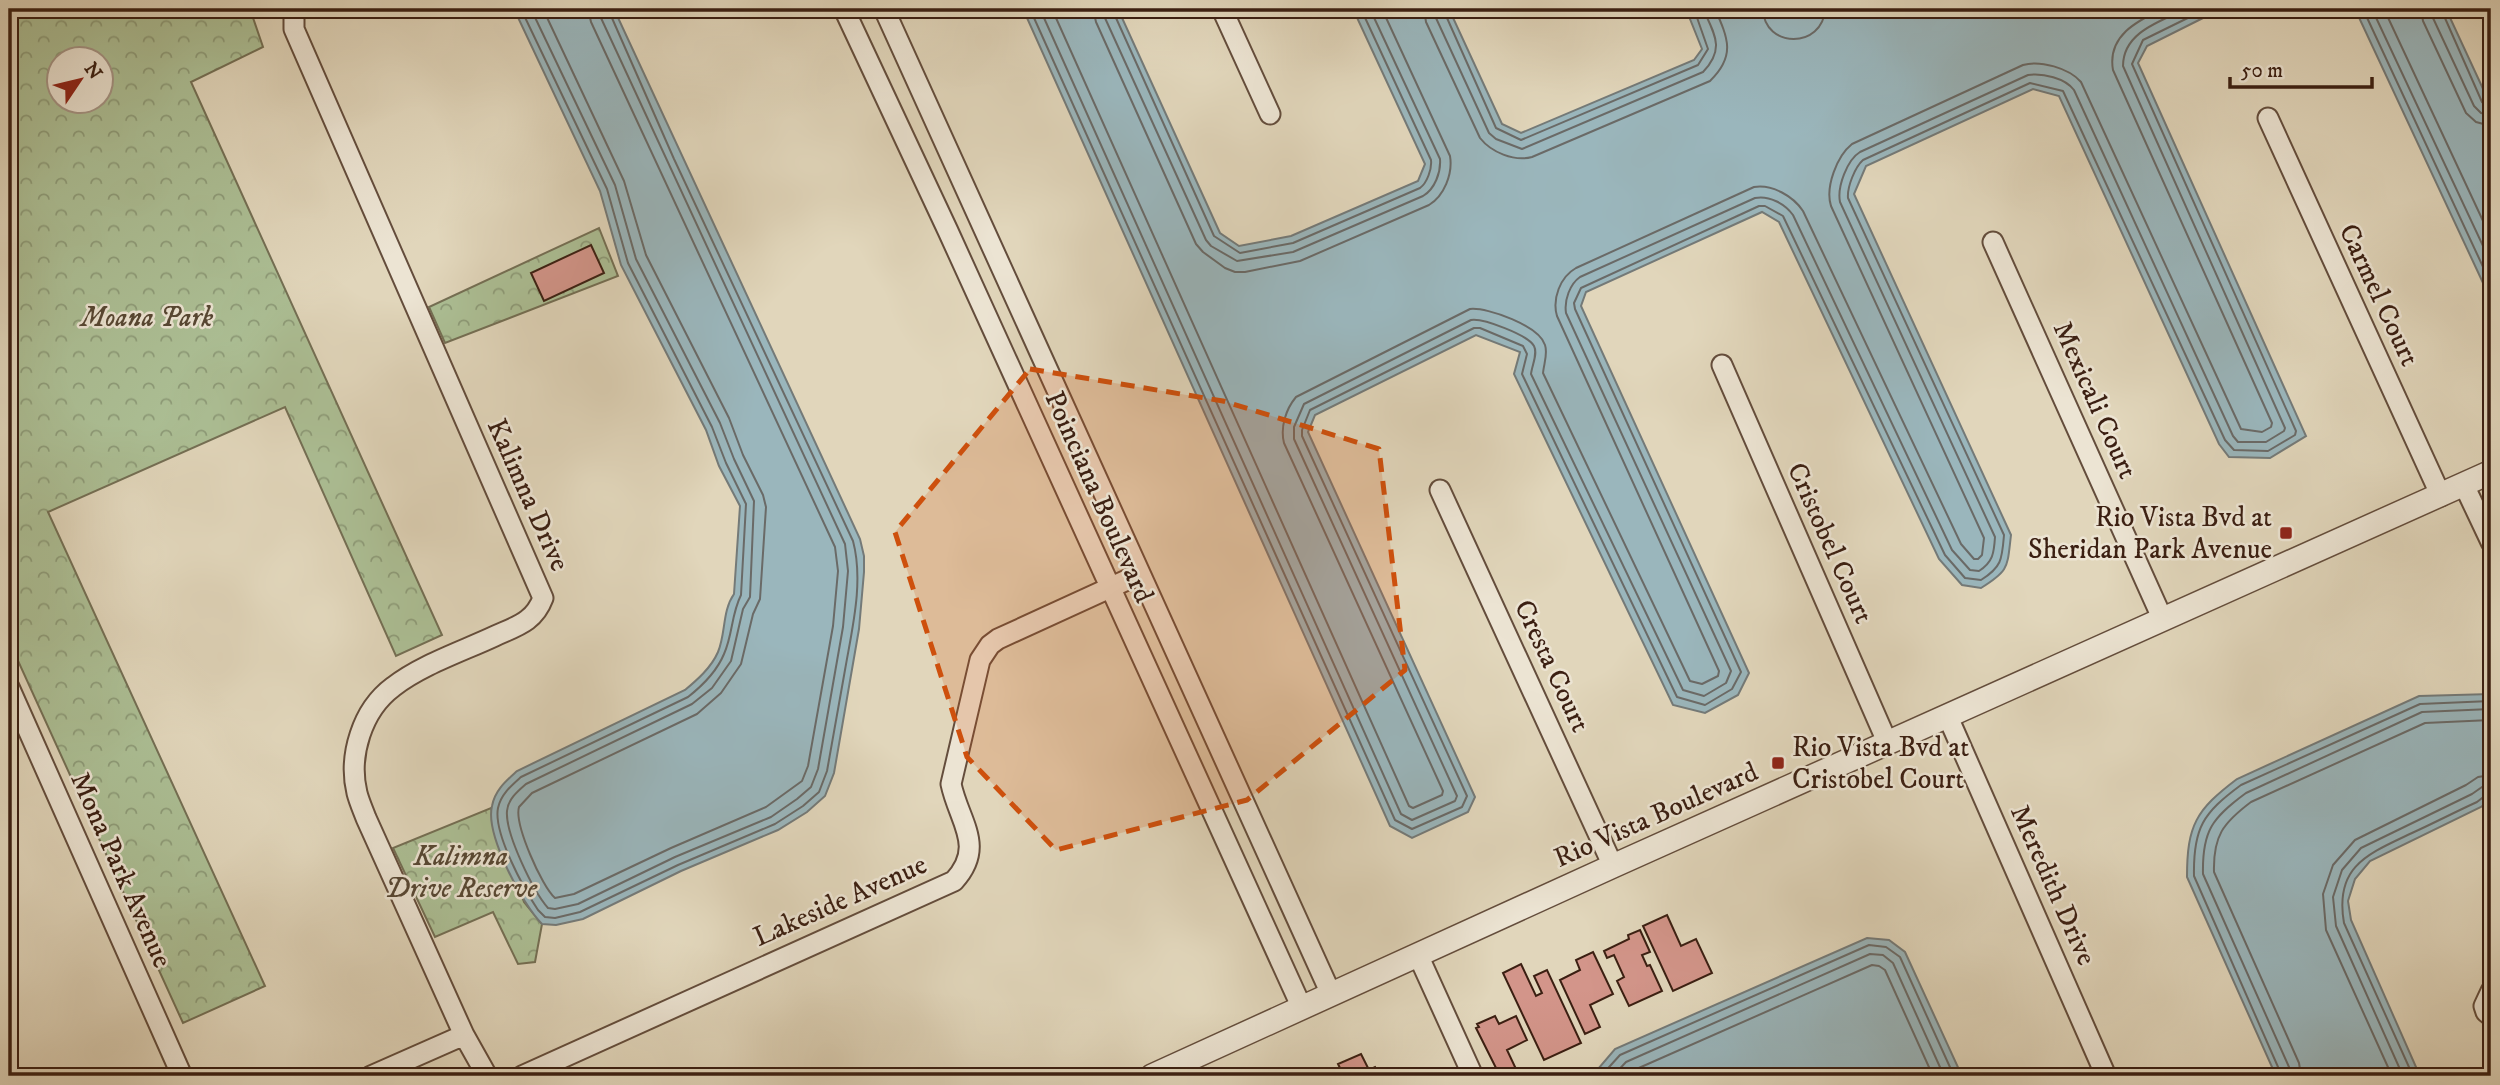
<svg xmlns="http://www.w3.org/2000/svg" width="2500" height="1085" font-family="'IM FELL DW Pica',serif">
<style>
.park{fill:url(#park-crowns);stroke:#746f54;stroke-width:2;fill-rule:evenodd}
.water{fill:#9ab6bc;stroke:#747a78;stroke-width:2}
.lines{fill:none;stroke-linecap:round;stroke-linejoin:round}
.shore{stroke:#6a6a67;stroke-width:2}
.building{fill:#d3958a;stroke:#3b1f12;stroke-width:2}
.minor-casing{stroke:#644d3c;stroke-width:23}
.tertiary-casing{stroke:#644d3c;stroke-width:26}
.minor{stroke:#ece4d3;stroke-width:19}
.tertiary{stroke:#ece4d3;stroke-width:23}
.marked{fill:#ce500d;fill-opacity:0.2;stroke:#ce500d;stroke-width:5;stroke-dasharray:14 9;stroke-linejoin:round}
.poi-dot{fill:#8f2418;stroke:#ece4d3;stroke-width:2.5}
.labels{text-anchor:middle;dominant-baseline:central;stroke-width:5;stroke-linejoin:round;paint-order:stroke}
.street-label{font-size:28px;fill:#3b1f12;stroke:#ece4d3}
.park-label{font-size:28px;font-style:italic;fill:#574733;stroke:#ece4d3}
.poi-label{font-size:28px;fill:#3b1f12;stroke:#ece4d3;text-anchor:end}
</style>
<defs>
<pattern id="park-crowns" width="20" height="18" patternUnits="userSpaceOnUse" patternTransform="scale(1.75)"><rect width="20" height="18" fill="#acbf95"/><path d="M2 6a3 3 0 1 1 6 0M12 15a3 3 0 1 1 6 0" fill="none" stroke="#8d9b78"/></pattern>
</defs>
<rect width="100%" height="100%" fill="#e1d6bb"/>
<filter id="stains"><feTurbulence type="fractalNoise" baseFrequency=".00286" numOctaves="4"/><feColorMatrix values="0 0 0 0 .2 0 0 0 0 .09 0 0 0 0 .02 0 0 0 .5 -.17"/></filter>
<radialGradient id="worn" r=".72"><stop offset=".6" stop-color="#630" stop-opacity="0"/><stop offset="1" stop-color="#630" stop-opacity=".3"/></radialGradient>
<path class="park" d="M9,9H250L263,47L191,82L442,635L396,656L285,407L48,512L265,986L183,1023L9,641ZM60,60H102V102H60Z
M599,228L618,276L445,343L429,307Z
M491,808L524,902L542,924L535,962L518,964L493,912L435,937L393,848Z"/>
<path class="water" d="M514,9H614L860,539L864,556V572L859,629L834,773L825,796L807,812L778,830L681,871L583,919L556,925L542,924C522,904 485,834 492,806C495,790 506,781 517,771L685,690C697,680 711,668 718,652C726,633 722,611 734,594L740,506L719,466L706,430L621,265L600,191Z
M1023,9H1118L1220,233L1239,246L1291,236L1418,181L1425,164L1353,9H1449L1502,124L1521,133L1694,60L1702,49L1686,9H1783L1794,14L1805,9H2221L2147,46L2138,63L2306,436L2270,458L2229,457L2219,444L2059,96L2033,89L1866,166L1854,194L2011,535C2007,567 2010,570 1981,588L1962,585L1939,559L1779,222L1762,212L1586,292L1581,306L1749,673L1738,695L1705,713L1673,705L1514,374L1520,352L1476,335L1315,415L1308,432L1475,797L1468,812L1412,838L1390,826Z
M2355,9H2446L2491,106V300Z
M2491,694V799L2481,807L2370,861L2355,879L2348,901L2351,920L2420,1076H2276L2187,877C2187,825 2196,810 2237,779L2419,696Z
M1867,938L1889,940L1905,952L1962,1076H1592L1615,1049Z"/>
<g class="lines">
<path class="shore" d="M521,9L607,189L628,263L712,427L726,463L746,504L741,595C731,615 733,634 724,654C717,671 702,686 688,697L521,777C512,785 501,794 498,808C493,833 524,889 538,910L545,917L555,918L580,912L678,865L775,824L803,806L819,792L827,771C833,737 839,703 845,670C852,629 864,582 853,541L674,159L608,9
M531,9L615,185L636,259L720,423L734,459L754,501L750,597L743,609L731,661L712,688L692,704L526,784C518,791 508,799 507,811C505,833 533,891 548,908L555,909L578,904L675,857L771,817L797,799L811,787L818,769L843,627L848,571L845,544L601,18L599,9
M543,9L624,181L646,255L729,418L743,455L763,495L766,507L760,599L753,614L741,664L721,693L697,714L532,793L519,807C514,824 542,887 555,898L574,894L671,848L766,807L802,781L808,766L833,626L838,571L835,547L591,22L588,9
M1030,9L1395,820L1412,829L1462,807L1467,796L1302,436V430L1310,410L1474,328H1480L1523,346L1527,354L1522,374L1677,697L1705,705L1732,689L1741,672L1575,309L1574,303L1581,288L1759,206H1765L1783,216L1945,555L1965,578L1981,580C2002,567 2002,559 2004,535L1848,198C1847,187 1855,167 1863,160L2030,83L2063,91L2225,440L2234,450L2268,451L2295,435L2296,431L2132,64L2143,40L2206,9
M1040,9L1401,814L1412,820L1455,801L1457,796L1294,439V427L1304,404L1471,320C1483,318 1528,335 1534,346C1538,354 1532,365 1531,374L1683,690L1704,696L1726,683L1731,671L1566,313C1564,300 1570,284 1580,277L1755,198C1769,195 1785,204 1793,215L1952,550L1970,570L1979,571C1993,562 1994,553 1995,537L1840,202C1837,187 1847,160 1860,152L2028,75C2043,73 2065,78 2074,90L2233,436L2238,442H2266L2284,431L2285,428L2123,66C2123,32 2161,21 2186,9
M1052,9L1409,806L1413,808L1442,795L1443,791L1284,443C1280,427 1286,409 1296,397L1470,309C1488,307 1539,326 1545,345C1548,354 1544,363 1543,373L1690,681L1702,684L1718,676L1719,671L1557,316C1552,299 1560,277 1576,268L1754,187C1772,184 1793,196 1803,211L1961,544L1974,559H1978L1982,555L1984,538L1831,206C1825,187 1837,156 1852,144L2023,65C2040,60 2069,68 2081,82L2241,429L2262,432L2271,427L2272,423L2113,70C2107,36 2137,21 2162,9
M1093,9L1096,22L1196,244L1203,252L1225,268L1235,272H1245L1300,261L1429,205C1444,196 1453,174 1450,156L1382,9
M1104,9L1105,18L1206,240L1211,246L1237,261L1293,252L1423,196C1435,189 1441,172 1440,159L1370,9
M1112,9L1214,236L1240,253L1293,243L1420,188C1427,183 1432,169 1431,160L1361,9
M1424,9L1426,22L1480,138C1491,152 1514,162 1532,157L1710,81C1736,56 1728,38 1715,9
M1435,9L1436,18L1489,133L1496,139L1522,149L1703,72C1725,49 1715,35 1703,9
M1443,9L1496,128L1521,140L1698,65L1708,49L1694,9
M1763,9C1764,49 1823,49 1825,9
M2363,9L2491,284
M2372,9L2491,263
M2384,9L2491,238
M2421,9L2423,21L2466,113L2476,122L2491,126
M2432,9L2433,18L2474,106L2481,113L2491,115
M2441,9L2482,102L2486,106H2491
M1601,1076L1620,1055L1869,945L1886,947L1900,957L1954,1076
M1613,1076L1626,1062L1870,954L1883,955L1893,963L1944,1076
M1627,1076L1632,1071L1872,965L1879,966L1885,970L1933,1076
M2282,1076L2194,876C2193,828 2203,813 2241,785L2420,704L2491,701
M2291,1076L2289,1067L2203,874C2202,831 2212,818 2246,793L2422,712L2491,709
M2301,1076L2299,1063L2214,872C2213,836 2223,823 2251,802L2425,723L2491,720
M2392,1076L2326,930L2323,894L2333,865L2355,840L2466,785L2478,777L2491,775
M2403,1076L2336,926L2333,897L2342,870L2361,848L2472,794L2482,787L2491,785
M2413,1076L2344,923C2334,866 2368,854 2412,833C2434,823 2455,812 2477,802L2486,795L2491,794"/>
</g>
<path class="building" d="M591,245L604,273L544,301L531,273Z
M1667,915L1681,946L1696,939L1712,973L1673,991L1643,926Z
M1640,930L1650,952L1642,955L1647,966L1650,965L1662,991L1629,1006L1617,981L1624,977L1614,955L1607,958L1604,951L1629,939L1628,935Z
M1593,952L1613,994L1590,1005L1600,1027L1585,1034L1560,980L1580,970L1576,960Z
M1521,964L1536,996L1542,993L1534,976L1547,970L1581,1043L1544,1060L1503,973Z
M1495,1016L1499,1024L1516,1016L1527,1040L1507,1050L1516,1069L1500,1076L1476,1028L1479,1027L1477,1024Z
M1361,1054L1369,1070L1375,1067L1379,1076H1344L1338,1064Z"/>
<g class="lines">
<defs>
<path id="minor" d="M294,9V29L543,598C534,622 517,626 495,636C463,651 421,665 393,687C362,710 348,756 357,793C359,801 363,810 366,818L464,1035L487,1076
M844,9L948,231L1302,1008
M884,9L1331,994
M1222,9L1270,114
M2268,118L2441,496
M1993,242L2163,620
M1722,365L1888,744
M2464,485L2491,542
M1440,490L1613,866
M9,687L182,1076
M1948,717L2106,1076
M1418,955L1473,1076
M2491,991L2484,1006L2486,1012L2491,1016
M371,1076L464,1035
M522,1076L954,881C986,846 959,822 951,784L980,660L990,645L998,639L1140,574"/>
<path id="tertiary" d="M1152,1076L1613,866L2491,472"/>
</defs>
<use href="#minor" class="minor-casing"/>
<use href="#tertiary" class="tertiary-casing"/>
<use href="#minor" class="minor"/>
<use href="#tertiary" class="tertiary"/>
</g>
<path class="marked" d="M1030,369L1223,401L1379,449L1405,670L1247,800L1056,850L967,757L895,532Z"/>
<g class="poi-dot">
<rect x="2279" y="526" width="14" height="14" rx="3.5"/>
<rect x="1771" y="756" width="14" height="14" rx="3.5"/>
</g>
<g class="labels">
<g class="street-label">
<text transform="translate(2379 295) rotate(65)">Carmel Court</text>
<text transform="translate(2095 400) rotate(66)">Mexicali Court</text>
<text transform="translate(528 495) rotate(66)">Kalimna Drive</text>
<text transform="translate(1099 497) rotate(66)">Poinciana Boulevard</text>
<text transform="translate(1830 543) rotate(66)">Cristobel Court</text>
<text transform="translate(1552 666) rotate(65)">Cresta Court</text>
<text transform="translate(1656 815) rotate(-24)">Rio Vista Boulevard</text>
<text transform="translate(121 870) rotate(66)">Mona Park Avenue</text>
<text transform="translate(2053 885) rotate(66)">Meredith Drive</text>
<text transform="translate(840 901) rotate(-24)">Lakeside Avenue</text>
</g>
<g class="park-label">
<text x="147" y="317">Moana Park</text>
<text x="461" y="856">Kalimna<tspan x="461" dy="32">Drive Reserve</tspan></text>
</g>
<g class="poi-label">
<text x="2272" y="517">Rio Vista Bvd at<tspan x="2272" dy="32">Sheridan Park Avenue</tspan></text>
<text x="1792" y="747" text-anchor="start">Rio Vista Bvd at<tspan x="1792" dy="32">Cristobel Court</tspan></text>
</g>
</g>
<rect width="2500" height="1085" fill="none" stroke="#e1d6bb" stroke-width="35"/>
<rect x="10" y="10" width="2479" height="1064" fill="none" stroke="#3b1f12" stroke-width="3.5"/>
<rect x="18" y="18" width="2465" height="1050" fill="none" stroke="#3b1f12" stroke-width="2"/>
<g transform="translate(80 80) rotate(55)"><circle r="33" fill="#ece4d3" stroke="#a59586" stroke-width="2"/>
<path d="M0-5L12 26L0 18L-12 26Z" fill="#8f2418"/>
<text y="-10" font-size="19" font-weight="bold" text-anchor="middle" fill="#3b1f12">N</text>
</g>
<path d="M2230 77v10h142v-10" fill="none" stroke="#3b1f12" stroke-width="3.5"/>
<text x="2241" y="77" font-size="21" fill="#3b1f12" stroke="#ece4d3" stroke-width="5" paint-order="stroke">50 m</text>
<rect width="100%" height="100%" filter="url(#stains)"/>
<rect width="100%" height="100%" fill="url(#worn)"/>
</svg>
